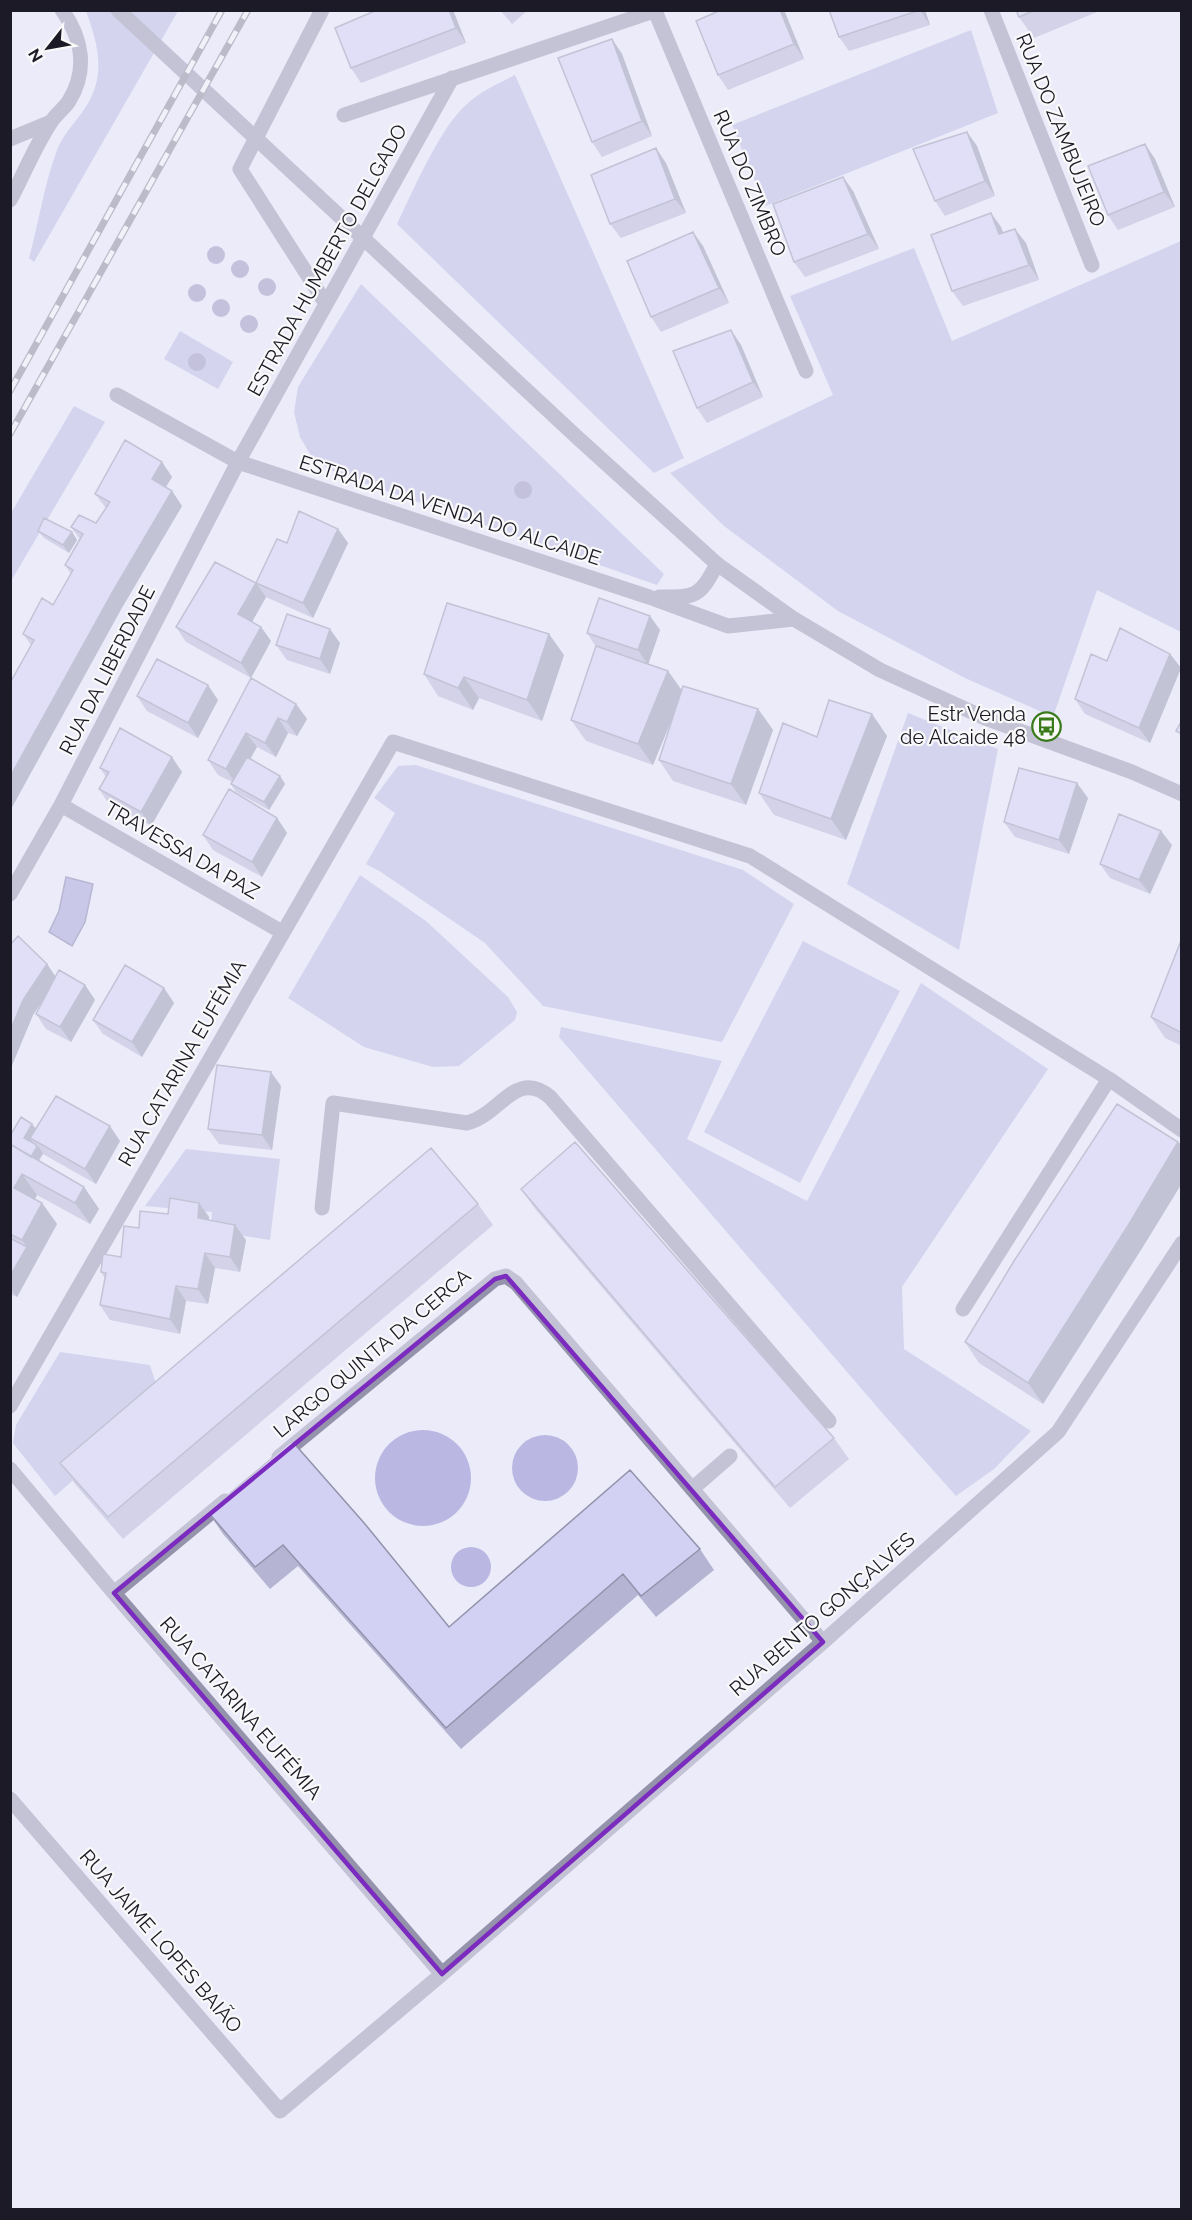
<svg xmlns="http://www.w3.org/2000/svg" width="1192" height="2220" font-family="Raleway,sans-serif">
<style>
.green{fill:#bab8e2}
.water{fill:#a29ed5;stroke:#7a76a0;stroke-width:1.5}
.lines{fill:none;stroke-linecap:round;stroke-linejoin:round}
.minor{stroke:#9493ab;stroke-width:15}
.tertiary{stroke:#9493ab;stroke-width:15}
.rail-casing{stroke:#82828f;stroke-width:7}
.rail{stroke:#f9f9f9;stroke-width:4.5;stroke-dasharray:14;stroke-linecap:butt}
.tree{fill:#948fba}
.wall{fill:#b5b4d2}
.shaded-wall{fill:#9392ab}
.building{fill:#d2d1f4;stroke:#9392ab;stroke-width:1.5}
.marked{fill:none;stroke:#7b2cbf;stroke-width:4.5;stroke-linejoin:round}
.labels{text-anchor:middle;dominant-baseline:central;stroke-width:4.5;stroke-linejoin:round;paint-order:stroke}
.street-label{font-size:20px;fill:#1b1a26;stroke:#f9f9f9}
.poi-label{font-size:20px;fill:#1b1a26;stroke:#f9f9f9;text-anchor:end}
</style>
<rect width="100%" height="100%" fill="#ebebf9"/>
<path class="green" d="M86,11H178L34,262L29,258C39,222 44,185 57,150C63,134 76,122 85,108C107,75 98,44 86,11Z
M971,30L998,113L765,206L732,125Z
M515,75L684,458L654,473L397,224C413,191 440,127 467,104C481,91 498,84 515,75Z
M1181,241V632L1097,590L1053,717L965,678L838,611L724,526L670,473L833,395L790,296L914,248L952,341Z
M361,284L664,574L657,585L338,474L313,459L300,437L294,412L298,387Z
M180,331L233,362L218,389L164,359Z
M74,406L105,422L11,581V513Z
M908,713L998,749L959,950L847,884Z
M416,765L743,870L794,904L722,1042L543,1006L485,943L381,872L366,864L395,813L374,798L398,766Z
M360,875L426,921L508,997L517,1012L515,1020L459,1066L433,1067L364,1047L288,998Z
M803,941L900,991L800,1183L704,1132Z
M921,983L1048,1069L902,1287L904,1349L1031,1431L994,1469L956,1496L884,1415L559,1037L561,1027L722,1061L687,1139L807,1201Z
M186,1149L280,1159L270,1240L211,1231L212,1212L145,1206Z
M60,1352L150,1365L162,1403L55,1496L13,1443L16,1425Z
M375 1478a48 48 0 1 1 96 0a48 48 0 1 1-96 0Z
M512 1468a33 33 0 1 1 66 0a33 33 0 1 1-66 0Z
M451 1567a20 20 0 1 1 40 0a20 20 0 1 1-40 0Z"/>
<path class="water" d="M66,877L93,884L85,922L72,946L49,932L59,911Z"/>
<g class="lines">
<path class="minor" d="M322,10L240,169L326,304
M991,10L1092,265
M655,11L806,371
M344,115L657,10
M10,139L51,122
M10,200C23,176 36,144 51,122C56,114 64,109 69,101C88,70 82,38 62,10
M117,395L238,462L649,597L728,626L794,619
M659,597C696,597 699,598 717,564
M61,805L282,932
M10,894L61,805L238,462L452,78
M322,1208L333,1103L467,1123C500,1115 516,1068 550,1097L829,1421
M963,1309L1109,1079
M10,1406L393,742L750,856L1109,1079L1182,1130
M279,1457L495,1279L506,1276L516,1283L823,1642
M10,1469L114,1593L442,1974
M692,1489L730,1456
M114,1593L225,1501
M10,1799L280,2111L442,1974L823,1642L1058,1432L1182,1243"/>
<path class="tertiary" d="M118,10L579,439L717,564L794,619L880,670L985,718L1132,772L1182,794"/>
<defs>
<path id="rail" d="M10,391L222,10
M10,434L248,10"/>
</defs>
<use href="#rail" class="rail-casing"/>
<use href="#rail" class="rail"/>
</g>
<g class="tree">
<circle cx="216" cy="255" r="9"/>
<circle cx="240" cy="269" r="9"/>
<circle cx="267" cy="287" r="9"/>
<circle cx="197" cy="293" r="9"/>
<circle cx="221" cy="308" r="9"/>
<circle cx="249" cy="324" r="9"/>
<circle cx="197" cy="362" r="9"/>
<circle cx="523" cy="490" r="9"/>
</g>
<path class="wall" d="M453,10L466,43L361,83L351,68Z
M500,10H528L512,24Z
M784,10L804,59L728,90L718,75Z
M829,10H925L930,25L849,51L839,37Z
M1016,10H1102L1034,38L1019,17Z
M612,39L622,54L652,136L602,157L592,142Z
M967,132L977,146L995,196L945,216L935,201Z
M1145,144L1155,159L1175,207L1118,230L1108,215Z
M666,163L686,213L621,238L610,224Z
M843,177L853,191L879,249L805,277L794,262Z
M1001,227L1003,233L1026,243L1039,280L963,306L952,291Z
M703,246L729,303L661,332L651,317Z
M731,330L741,345L763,397L707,423L697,408Z
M162,462L172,477L166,487L172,491L182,506L123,606L31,645L23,634L53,605L71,574L65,565L80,539L71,527L96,523L106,508L95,494Z
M338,529L348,543L313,618L266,597L256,583L287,543Z
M38,531L72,532L77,540L69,553L44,538Z
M256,583L266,597L252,622L261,627L271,641L251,678L186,642L176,627Z
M650,616L660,630L648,664L668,671L682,691L758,709L773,730L746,805L673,781L659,760L673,716L653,765L586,741L571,720L596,647L587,633Z
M340,643L330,674L287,660L276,645Z
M1170,654L1181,668L1150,743L1085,714L1075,699L1107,661Z
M564,655L542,721L479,698L473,710L438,696L424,674Z
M251,678L296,704L307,719L297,736L288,733L276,757L257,747L250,759L280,776L285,784L269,810L236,792L231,784L232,782L218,775L208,760Z
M137,696L218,700L198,738L147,711Z
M872,714L887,736L846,840L774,815L759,793L817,737Z
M100,768L182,772L151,826L109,804L99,789L106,777Z
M1088,798L1069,854L1015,837L1004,822Z
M277,818L287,833L262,877L213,850L203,835Z
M1172,845L1150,894L1110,878L1100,864Z
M1182,938V1046L1165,1038L1151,1017Z
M10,945L47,964L56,977L85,985L95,1000L71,1042L46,1029L36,1014L45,997L33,1015L10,1070Z
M164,988L174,1003L142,1057L103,1034L93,1020Z
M281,1086L272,1150L219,1144L208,1129Z
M32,1124L36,1129L120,1141L96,1184L43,1154L39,1161L84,1187L99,1209L90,1224L37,1195L35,1199L42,1203L57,1224L17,1297L10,1294V1136Z
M1178,1142L1182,1146V1183L1144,1245L1043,1404L979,1363L965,1342Z
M521,1189L834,1438L849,1459L790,1508L536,1210Z
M199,1203L209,1217V1220L246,1240L240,1272L215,1268L208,1304L186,1301L180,1334L110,1320L100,1305L105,1278L101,1272L121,1257L168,1214Z
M478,1204L493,1225L123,1539L75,1484L60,1463Z
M292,1441L449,1627L700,1549L714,1570L656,1617L638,1595L461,1749L298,1566L270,1589L223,1534L208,1512Z"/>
<path class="shaded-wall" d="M449,10H453L466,43L456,28Z
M780,10H784L804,59L794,44Z
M920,10H925L930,25Z
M612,39L622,54L652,136L642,121Z
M967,132L977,146L995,196L985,181Z
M1145,144L1155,159L1175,207L1164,192Z
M656,148L666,163L686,213L675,199Z
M843,177L853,191L879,249L868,234Z
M991,213L1001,227L1009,249L999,234Z
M1015,229L1026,243L1039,280L1029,265Z
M693,232L703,246L729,303L719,288Z
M731,330L741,345L763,397L753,382Z
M162,462L172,477L162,493L152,479Z
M172,491L182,506L123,606L10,811V777L113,591Z
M338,529L348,543L313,618L303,603Z
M72,532L77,540L69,553L63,545Z
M256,583L266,597L248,629L238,614Z
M650,616L660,630L648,665L638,650Z
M261,627L271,641L251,678L241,663Z
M330,629L340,643L330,674L320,659Z
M549,634L564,655L542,721L527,700Z
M1170,654L1181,668L1150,743L1139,728Z
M668,671L683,692L653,765L638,744Z
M464,677L479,698L473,710L458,688Z
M208,685L218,700L198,738L188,723Z
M296,704L307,719L297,736L287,722Z
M758,709L773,730L746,805L731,784Z
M872,714L887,736L846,840L831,819Z
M278,718L288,733L276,757L265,743Z
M246,733L257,747L236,784L226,769Z
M172,757L182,772L151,826L141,812Z
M280,776L285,784L269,810L264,802Z
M1077,783L1088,798L1069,854L1059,840Z
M277,818L287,833L262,877L252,862Z
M1161,831L1172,845L1150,894L1139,880Z
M47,964L57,979L33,1015L10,1070V1031L23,1000Z
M85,985L95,1000L71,1042L60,1027Z
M164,988L174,1003L142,1057L132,1042Z
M271,1072L281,1086L272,1150L262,1135Z
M32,1124L38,1132L30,1138L32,1141L30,1145L24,1138Z
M110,1126L120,1141L96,1184L85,1169Z
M1178,1142L1182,1146V1183L1144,1245L1043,1404L1028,1383Z
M38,1146L43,1153L33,1170L28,1163Z
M22,1174L37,1195L29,1210L14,1188Z
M84,1187L99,1209L90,1224L75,1203Z
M42,1203L57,1224L17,1297L10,1288V1276L27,1247L22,1240Z
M199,1203L209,1217L208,1232L198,1218Z
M235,1225L246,1240L240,1272L230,1257Z
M205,1253L215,1268L208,1304L198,1289Z
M176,1286L186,1301L180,1334L170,1319Z"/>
<path class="building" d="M377,10H449L456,28L351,68L335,28Z
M721,10H780L794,44L718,75L696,21Z
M829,10H920L839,37Z
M1016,10H1035L1019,17Z
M612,39L642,121L592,142L558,58Z
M967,132L985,181L935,201L913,149Z
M1145,144L1164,192L1108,215L1088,166Z
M656,148L675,199L610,224L591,175Z
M843,177L868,234L794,262L773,204Z
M991,213L999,234L1015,229L1029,265L952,291L931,235Z
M693,232L719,288L651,317L627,261Z
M731,330L753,382L697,408L673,351Z
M125,440L162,462L152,479L172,491L113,591L10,777V683L34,640L23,634L42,598L53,605L73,570L65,565L83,534L71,527L79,515L96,523L110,502L95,494Z
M299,511L338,529L303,603L256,583L277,539L287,543Z
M44,518L72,532L63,545L38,531Z
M215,562L256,583L238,614L261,627L241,663L176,627Z
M599,598L650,616L638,650L587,633Z
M447,603L549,634L527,700L464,677L458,688L424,674Z
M287,614L330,629L320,659L276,645Z
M1120,628L1170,654L1139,728L1075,699L1091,654L1107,661Z
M596,646L668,671L638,744L571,720Z
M157,659L208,685L188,723L137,696Z
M251,678L296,704L287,722L278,718L265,743L246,733L226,769L208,760Z
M683,686L758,709L731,784L659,760Z
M829,700L872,714L831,819L759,793L783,723L817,737Z
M1182,720V734L1176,731Z
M120,728L172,757L141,812L99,789L109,772L100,768Z
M247,757L280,776L264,802L231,784Z
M1019,768L1077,783L1059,840L1004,822Z
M229,789L277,818L252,862L203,835Z
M1119,814L1161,831L1139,880L1100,864Z
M18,936L47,964L23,1000L10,1031V945Z
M1182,938V1033L1151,1017Z
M125,965L164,988L132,1042L93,1020Z
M59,970L85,985L60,1027L36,1014Z
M217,1065L271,1072L262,1135L208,1129Z
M56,1096L110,1126L85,1169L30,1138Z
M1117,1104L1178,1142L1129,1224L1028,1383L965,1342L1014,1261Z
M21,1117L32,1124L24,1138L35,1144L37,1147L31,1157L10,1144V1136Z
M575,1142L834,1438L775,1487L521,1189Z
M10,1144L84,1187L75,1203L22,1174L14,1188L42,1203L22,1240L10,1234Z
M431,1148L478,1204L108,1517L60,1463Z
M170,1198L199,1203L198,1218L235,1225L230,1257L205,1253L198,1289L176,1286L170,1319L100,1305L106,1273L101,1272L103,1254L121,1257L124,1226L139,1228L140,1211L168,1214Z
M10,1238L27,1247L10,1276Z
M292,1441L365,1524L449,1627L630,1470L700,1549L641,1596L623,1574L446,1728L283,1545L255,1567L208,1512Z"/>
<path d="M0 0H1192V2220H0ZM506,1276L823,1642L442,1974L114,1593L495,1279Z" fill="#ebebf9" fill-opacity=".55" fill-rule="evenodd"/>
<path class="marked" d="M506,1276L823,1642L442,1974L114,1593L495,1279Z"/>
<defs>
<symbol id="bus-ring" viewBox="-11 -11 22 22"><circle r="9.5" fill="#f9f9f9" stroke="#3a7b19" stroke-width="1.5"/><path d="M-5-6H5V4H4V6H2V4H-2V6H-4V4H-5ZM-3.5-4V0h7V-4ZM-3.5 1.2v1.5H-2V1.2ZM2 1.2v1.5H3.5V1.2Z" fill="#3a7b19"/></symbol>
</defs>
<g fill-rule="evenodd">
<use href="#bus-ring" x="1030" y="710" width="33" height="33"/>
</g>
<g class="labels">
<g class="street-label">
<text transform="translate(1061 130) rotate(68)">RUA DO ZAMBUJEIRO</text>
<text transform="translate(750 183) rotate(67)">RUA DO ZIMBRO</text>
<text transform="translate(327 260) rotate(-61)">ESTRADA HUMBERTO DELGADO</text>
<text transform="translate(450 510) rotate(18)">ESTRADA DA VENDA DO ALCAIDE</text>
<text transform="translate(107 670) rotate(-63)">RUA DA LIBERDADE</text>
<text transform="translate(182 850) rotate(30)">TRAVESSA DA PAZ</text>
<text transform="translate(182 1063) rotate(-60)">RUA CATARINA EUFÉMIA</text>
<text transform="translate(372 1353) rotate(-40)">LARGO QUINTA DA CERCA</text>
<text transform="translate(822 1614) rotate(-41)">RUA BENTO GONÇALVES</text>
<text transform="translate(241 1708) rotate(49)">RUA CATARINA EUFÉMIA</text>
<text transform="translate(161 1941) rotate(49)">RUA JAIME LOPES BAIÃO</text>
</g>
<g class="poi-label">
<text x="1026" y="714">Estr Venda<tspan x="1026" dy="23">de Alcaide 48</tspan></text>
</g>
</g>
<rect width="1192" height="2220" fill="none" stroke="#1b1a26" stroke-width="24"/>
<g transform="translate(48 48) rotate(239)" stroke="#f9f9f9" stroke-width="4.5" paint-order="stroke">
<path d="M0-4.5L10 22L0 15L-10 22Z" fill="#1b1a26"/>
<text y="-9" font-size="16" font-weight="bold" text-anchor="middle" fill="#1b1a26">N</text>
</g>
</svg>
